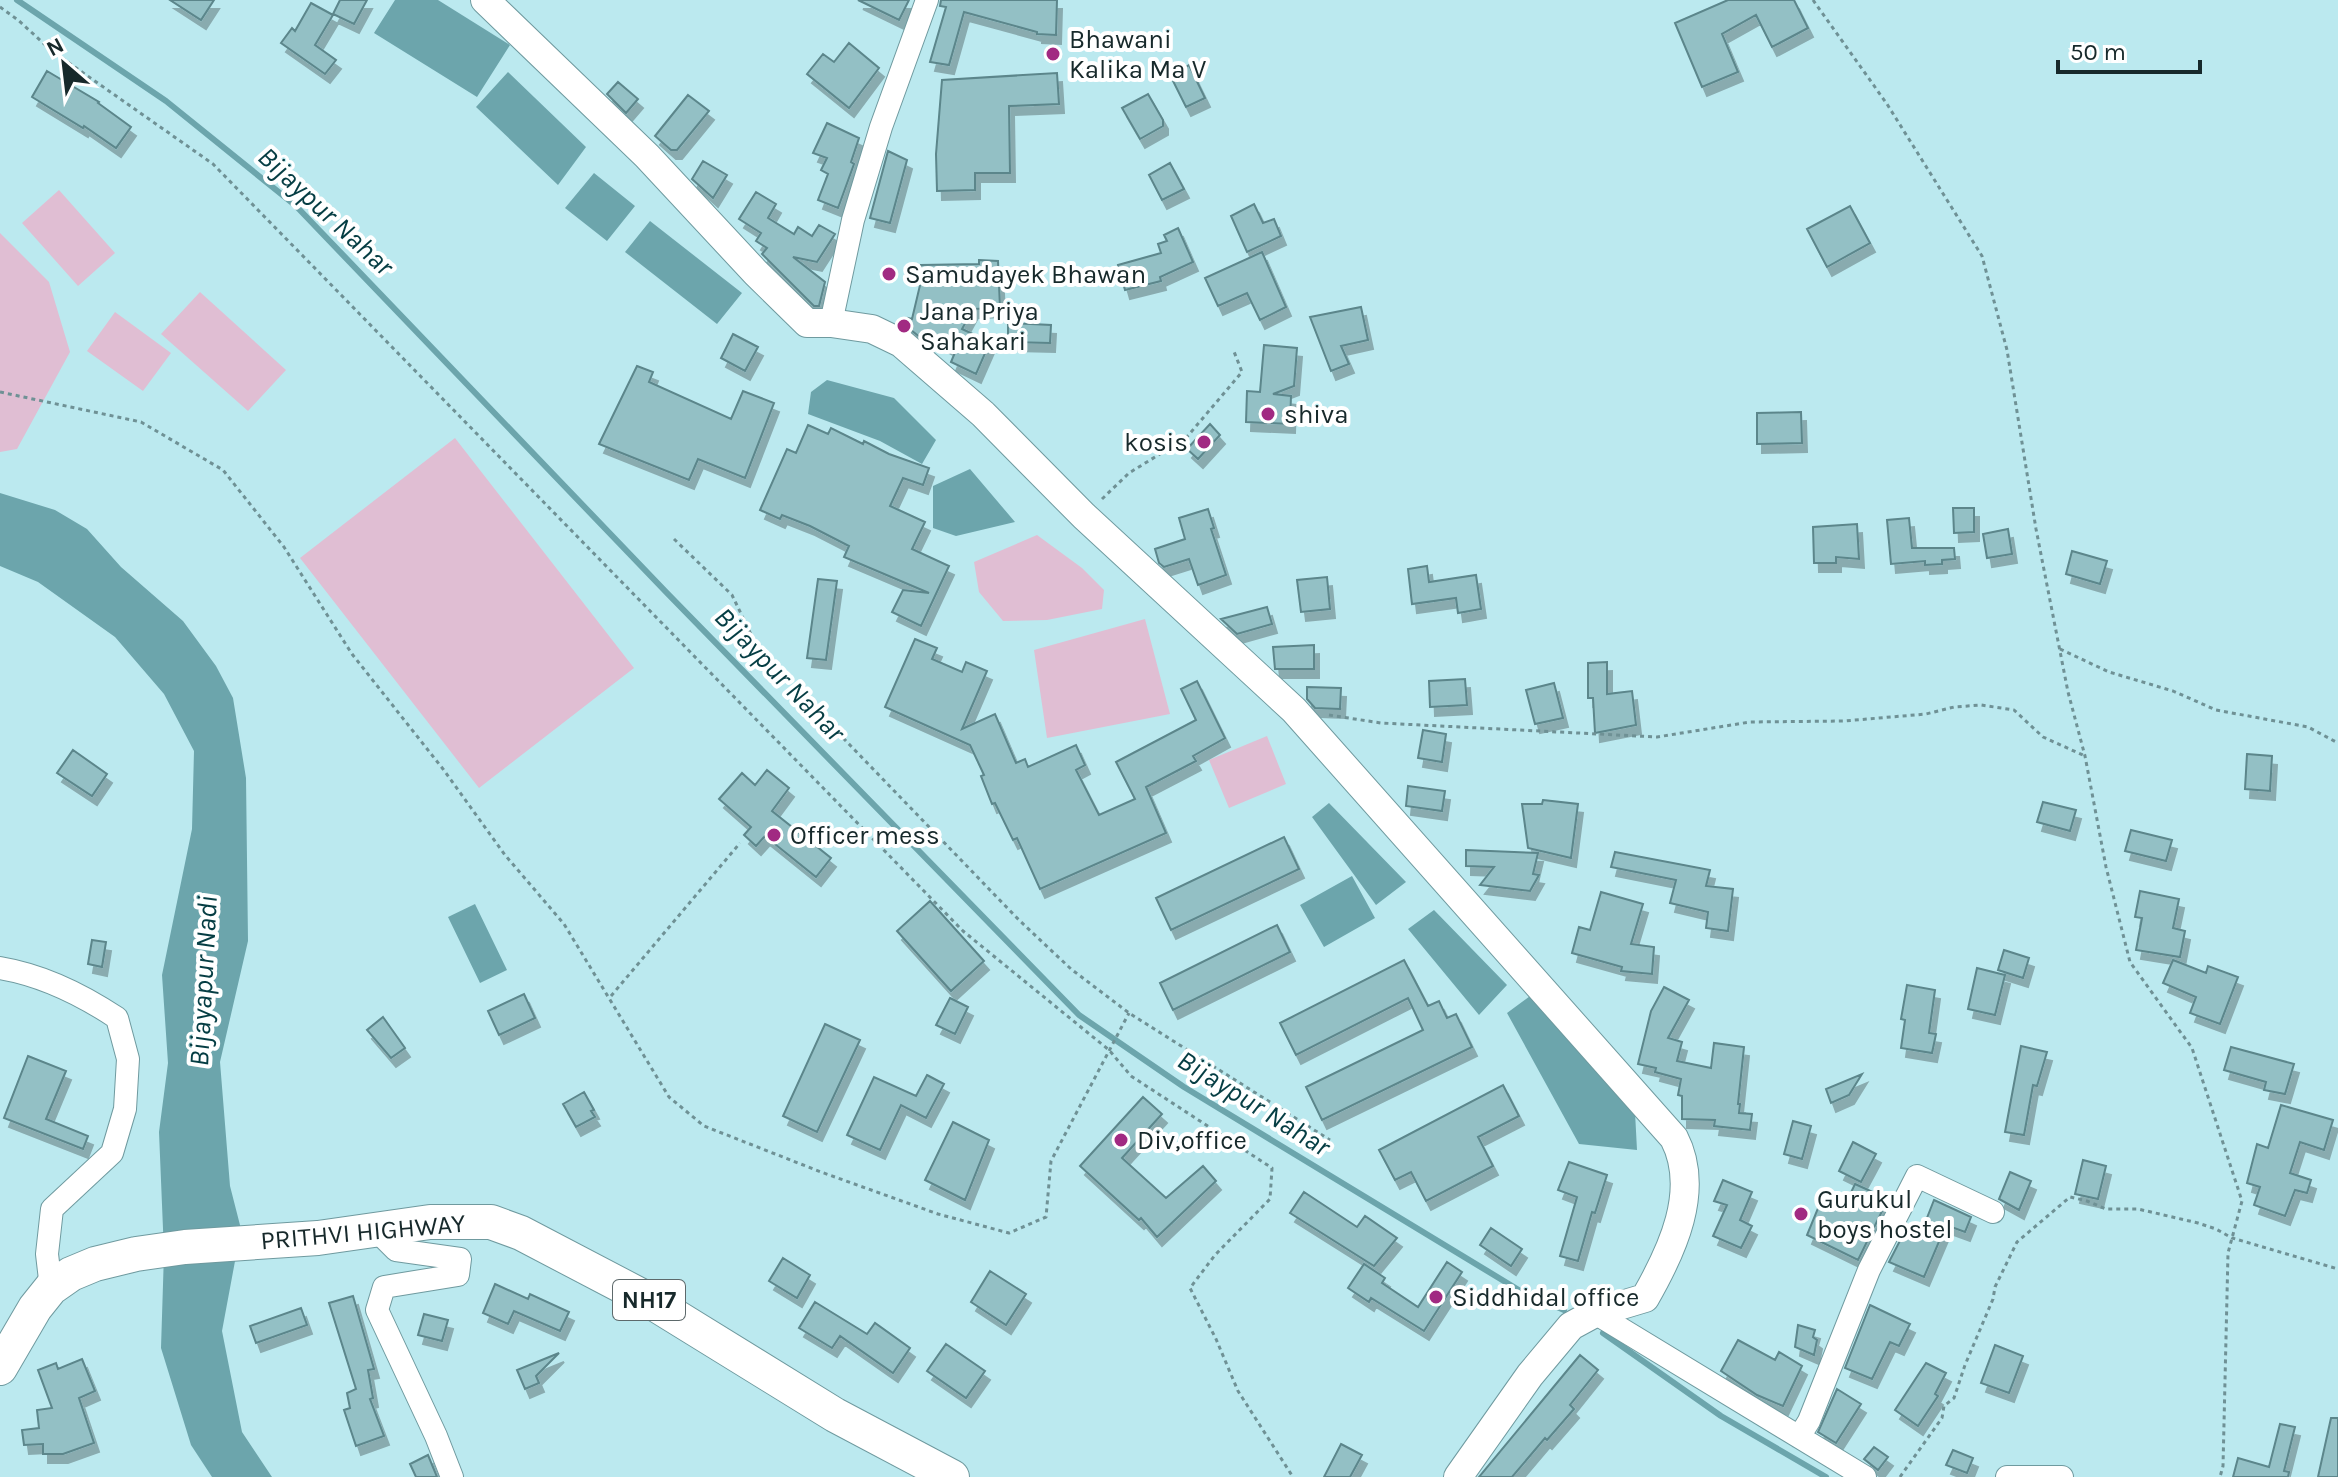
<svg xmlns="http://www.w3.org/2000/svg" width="2338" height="1477" font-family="Karla,sans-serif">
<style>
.green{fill:#e0bed3}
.water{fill:#6ca5ac}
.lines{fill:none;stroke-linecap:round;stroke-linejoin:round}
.stream{stroke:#6ca5ac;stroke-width:6}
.building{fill:#93c0c5;stroke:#5b868b;stroke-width:2;filter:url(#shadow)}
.minor-casing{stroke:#6f9a9f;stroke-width:24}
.major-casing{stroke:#6f9a9f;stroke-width:30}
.highway-casing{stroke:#6f9a9f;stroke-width:36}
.path{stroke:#6f9195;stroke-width:3;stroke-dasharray:4 4;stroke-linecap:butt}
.minor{stroke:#fff;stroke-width:22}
.major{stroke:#fff;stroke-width:28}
.highway{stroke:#fff;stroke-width:34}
.poi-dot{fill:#a12a82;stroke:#fff;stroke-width:3}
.labels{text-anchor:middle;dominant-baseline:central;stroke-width:8;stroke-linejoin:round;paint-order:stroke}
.shield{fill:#fff;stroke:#5d696b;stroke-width:2}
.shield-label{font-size:24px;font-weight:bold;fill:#17292b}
.poi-label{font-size:26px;fill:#17292b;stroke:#fff;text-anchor:start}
.street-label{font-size:26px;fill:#17292b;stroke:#fff}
.water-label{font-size:28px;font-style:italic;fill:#053d43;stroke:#fff}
</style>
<defs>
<filter id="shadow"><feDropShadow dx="5" dy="9" stdDeviation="0" flood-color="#0004"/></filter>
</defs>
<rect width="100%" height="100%" fill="#bbe9ef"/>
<path class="green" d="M59,190L115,253L78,286L22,223Z
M0,233L49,282L70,352L17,449L0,452Z
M200,292L286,370L248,411L161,334Z
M115,312L171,353L143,391L87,351Z
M455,438L634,668L479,788L300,558Z
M1037,535L1082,568L1104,590L1102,609L1047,620L1003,621L979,592L974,562Z
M1145,619L1170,714L1047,738L1034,650Z
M1267,736L1286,784L1229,808L1209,760Z"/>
<path class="water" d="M395,0H438L510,45L477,97L374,33Z
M508,72L586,147L558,185L476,107Z
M594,173L635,206L607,241L565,208Z
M650,221L742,293L717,324L625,252Z
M827,380L894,398L936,440L922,464L880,441L808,414L811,392Z
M970,469L1015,522L956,536L933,528V486Z
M0,493L55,510L87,529L121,567L183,621L216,666L233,698L246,778L248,941L220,1062L230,1186L241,1229L222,1331L242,1432L272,1477H212L191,1445L161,1348L164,1253L159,1132L168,1063L162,975L192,829L194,751L164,694L115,637L38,582L0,566Z
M1329,803L1406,882L1376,905L1312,817Z
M1352,876L1375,918L1324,947L1300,905Z
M475,904L507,970L480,983L448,917Z
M1434,910L1507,985L1479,1015L1408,929Z
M1537,991L1635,1112L1637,1150L1579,1144L1507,1013Z"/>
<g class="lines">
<path class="stream" d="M17,0L166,101L296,206L667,593L1079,1015L1184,1087L1522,1292L1564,1310
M1603,1333L1721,1416L1826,1477"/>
</g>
<path class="building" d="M170,0H214L201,20Z
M340,0H367L354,24L333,14Z
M858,0H909L899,20Z
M941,0H1057L1056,35L1037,34V32L964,12L949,65L930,62L946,7L940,6Z
M1728,0H1794L1808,28L1772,47L1756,15L1722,34L1738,72L1702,87L1675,23Z
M311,3L333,15L315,45L336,60L325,74L281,43L292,28L295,31Z
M849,43L879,68L849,108L807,74L823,54L834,62Z
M1189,65L1205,98L1186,107L1170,75Z
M47,71L99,102L98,103L131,127L116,148L84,126L83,128L32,97Z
M1057,73L1059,104L1009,106L1010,173H975V190L937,191L936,154L942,80Z
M618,82L638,99L626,113L607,94Z
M1148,94L1163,120V126L1140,139L1122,108Z
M688,95L709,111L677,150H671L655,136Z
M827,123L859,138L851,162L854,164L838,208L818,200L828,174L821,170L827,158L813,153Z
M888,151L907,160L890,223L870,218Z
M703,161L727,175L713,198L692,179Z
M1170,163L1184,189L1162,200L1149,175Z
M756,192L776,204L768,218L794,234L798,227L812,236L819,225L835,234L817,262L793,257L825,282L819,306H814L762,254L767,248L756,241L761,233L739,219Z
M1254,204L1263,223L1274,219L1281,236L1247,252L1231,216Z
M1850,206L1870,243L1827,267L1807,229Z
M1178,228L1193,262L1160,277L1161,281L1125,290L1118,265L1161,253L1158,244L1167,241L1164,235Z
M1262,252L1286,307L1260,320L1247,293L1218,306L1205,278Z
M979,260L998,261L1000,308L973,309L962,329L990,342L976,374L951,362L956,350L923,333L921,338L906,326L908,318L912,319L921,281V265L979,264Z
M1361,307L1368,340L1341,346L1349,364L1331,371L1310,317Z
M1008,323L1051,325L1050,343L1008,342Z
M733,334L758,347L745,371L721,358Z
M1264,345L1297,348L1294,386L1273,394L1291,396L1290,424L1246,422L1247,391L1260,392Z
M637,366L653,372L649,382L731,419L743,391L774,403L745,478L698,459L689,480L599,444Z
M1801,412L1802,443L1757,444V413Z
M1210,424L1220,435L1198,459L1187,449Z
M808,425L828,434L831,428L863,444L864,441L889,454L929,468L923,485L903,478L890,506L925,522L912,549L949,566L921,626L892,612L903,590L929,593L844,557L849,546L810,526L782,515L780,519L760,510L787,449L796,453Z
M1953,508H1974V532L1954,533Z
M1208,509L1214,528L1211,529L1226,575L1198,585L1189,559L1164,567L1159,563L1155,549L1185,539L1179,518Z
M1909,518L1912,548H1954L1955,559L1942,560V564L1925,565V561L1891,564L1887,520Z
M1857,524L1859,559L1836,557V563H1814L1813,527Z
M2008,529L2012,554L1987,558L1983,534Z
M2072,551L2107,561L2100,584L2066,574Z
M1427,566L1429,582L1476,575L1481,609L1458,613L1456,598L1412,604L1408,569Z
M1327,577L1330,609L1301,612L1297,580Z
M818,579L837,581L826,660L807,658Z
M1267,607L1272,624L1237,634L1221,619Z
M915,639L937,648L932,659L962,672L966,662L987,671L962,729L995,714L1016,763L1025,759L1028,767L1076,745L1085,765L1076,770L1099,815L1135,799L1116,762L1196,720L1181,689L1197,681L1225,738L1193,756L1196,761L1146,787L1166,833L1040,889L1017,838L1013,840L995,803L992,804L981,776L984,775L970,745L885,707Z
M1314,645V669H1275L1273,647Z
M1607,662V694L1632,691L1636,725L1595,733L1593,698H1588V663Z
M1465,679L1467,705L1430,707L1429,681Z
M1554,683L1563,718L1535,724L1526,690Z
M1307,687L1341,688L1340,709L1315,708L1307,699Z
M1423,730L1446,734L1442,762L1418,758Z
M73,750L107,774L92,796L57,773Z
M2247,754L2272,756L2270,791L2245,789Z
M767,770L789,788L772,811L831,858L816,877L765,836L756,846L744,835L751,827L719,799L742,773L755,785Z
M1408,786L1445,791L1442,811L1406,806Z
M1543,800L1578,804L1571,858L1528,848L1522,804H1542Z
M2043,802L2076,810L2070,831L2037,822Z
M2131,830L2172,840L2166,861L2125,851Z
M1284,837L1299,869L1171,930L1156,898Z
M1466,850L1538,853L1533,874L1539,875L1530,891L1480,885L1494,867L1466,866Z
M1615,852L1710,870L1706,886L1733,889L1728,931L1706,928L1708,912L1670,903L1676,880L1611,867Z
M2140,891L2179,899L2173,928L2185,931L2180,957L2136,950L2142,918L2135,917Z
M1601,892L1643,904L1631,944L1654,947L1652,974L1621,971L1622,967L1572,953L1579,927L1590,930Z
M930,901L984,961L951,991L897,931Z
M1277,925L1290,952L1173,1010L1160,983Z
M92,940L106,942L102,967L88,964Z
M2004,950L2029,958L2023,978L1998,970Z
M1404,960L1428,1006L1439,1001L1447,1018L1456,1014L1472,1047L1322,1120L1306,1087L1423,1030L1408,998L1296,1055L1280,1023Z
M2173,960L2206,973L2208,966L2238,977L2220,1024L2190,1013L2196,997L2163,983Z
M1977,968L2005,975L1995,1015L1968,1009Z
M1907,985L1935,990L1929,1033L1936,1034L1932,1053L1901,1048L1905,1020L1901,1019Z
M1664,987L1689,1000L1668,1038L1682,1042L1677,1061L1711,1068L1714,1043L1744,1047L1738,1104H1740L1739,1113L1752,1114L1750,1130L1714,1126L1715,1120L1682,1119V1096L1678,1095L1681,1079L1655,1072L1656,1068L1638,1064L1651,1011Z
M524,994L535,1018L499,1035L488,1011Z
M950,998L968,1007L955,1034L936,1025Z
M383,1017L405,1048L391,1058L367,1030Z
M825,1024L860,1040L817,1132L783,1116Z
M2021,1046L2047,1052L2037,1086L2033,1085L2024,1135L2005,1132Z
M2231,1047L2294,1064L2285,1094L2264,1090L2266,1082L2224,1070Z
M28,1056L66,1071L46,1119L88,1136L83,1149L4,1118Z
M1862,1074L1849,1095L1831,1103L1826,1089Z
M927,1075L944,1084L926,1118L901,1105L880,1150L847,1135L874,1077L916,1096Z
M1503,1085L1519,1116L1478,1137L1493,1166L1426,1201L1411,1172L1395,1180L1379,1150Z
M584,1092L594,1110L591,1111L595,1117L576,1127L563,1104Z
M1143,1097L1162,1114L1122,1158L1166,1198L1203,1166L1216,1181L1157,1237L1141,1218L1139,1220L1080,1166Z
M2281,1105L2333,1120L2324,1150L2300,1142L2290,1173L2311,1180L2307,1193L2295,1190L2285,1216L2254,1205L2260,1187L2247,1183L2257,1144L2268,1148Z
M1793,1121L1811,1126L1802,1159L1784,1154Z
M953,1122L989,1140L965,1200L925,1180Z
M1853,1142L1876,1154L1861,1182L1839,1171Z
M2083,1160L2106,1166L2098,1199L2075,1194Z
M1569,1162L1607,1175L1595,1213L1592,1212L1578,1261L1560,1256L1577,1197L1558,1190Z
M2010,1172L2031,1181L2019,1210L1999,1199Z
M1723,1180L1752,1192L1740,1220L1752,1226L1741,1248L1713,1236L1727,1205L1714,1201Z
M1855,1184L1888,1199L1858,1260L1807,1235L1823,1196L1845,1205Z
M1304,1192L1357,1227L1365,1216L1397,1238L1374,1266L1290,1213Z
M1934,1200L1971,1217L1965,1232L1946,1225L1924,1277L1889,1262L1907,1227L1921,1233Z
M1491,1228L1522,1249L1511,1266L1480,1245Z
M783,1258L810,1275L797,1298L769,1281Z
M1447,1262L1462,1272L1424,1331L1371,1298L1369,1302L1348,1288L1364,1264L1385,1278L1382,1283L1418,1307Z
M990,1271L1026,1294L1006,1325L971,1302Z
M495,1284L528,1299L530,1294L569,1312L560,1331L514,1311L508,1324L483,1313Z
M353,1296L374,1369L368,1370L373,1398L370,1399L384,1436L356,1446L344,1410L350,1408L347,1393L356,1389L329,1303Z
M815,1302L867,1334L875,1323L910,1348L893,1373L840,1336L832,1348L799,1328Z
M1870,1305L1910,1324L1899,1346L1890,1342L1872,1379L1845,1368Z
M301,1308L307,1325L256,1343L250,1326Z
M424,1314L448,1320L442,1341L418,1335Z
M1798,1325L1815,1330L1813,1337L1817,1340L1814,1355L1795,1347Z
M1738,1340L1775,1360L1779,1352L1802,1366L1783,1406L1757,1395L1721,1371Z
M946,1344L985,1371L966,1398L927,1371Z
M1995,1345L2023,1356L2009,1393L1981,1383Z
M559,1353L536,1376L539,1383L525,1389L517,1370Z
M1580,1355L1598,1370L1570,1405L1574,1409L1547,1440L1545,1438L1512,1477H1479Z
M82,1359L95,1391L79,1398L94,1443L63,1454H43V1444L24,1445L22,1430L39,1428L37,1410L52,1408L38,1370L56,1363L58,1369Z
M1926,1363L1946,1373L1935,1394L1938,1396L1918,1426L1895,1410Z
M1837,1389L1861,1404L1836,1443L1818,1432Z
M2331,1418H2338V1477H2318Z
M2280,1424L2295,1427L2284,1471L2289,1472L2288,1477H2233L2238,1458L2269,1467Z
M1341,1444L1362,1455L1350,1477H1324Z
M1874,1447L1888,1457L1878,1470L1864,1459Z
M1953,1450L1973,1458L1967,1473L1946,1465Z
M428,1455L437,1477H416L410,1464Z"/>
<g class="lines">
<defs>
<path id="minor" d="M831,323L853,220L881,127L927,0
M0,968C42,975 81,994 117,1018L128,1059L125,1109L112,1153L52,1209L47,1254L51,1288
M375,1229L396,1250L460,1259L458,1275L384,1287L377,1310L436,1436L452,1477
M1595,1313L1865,1477
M1799,1437L1809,1421L1869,1270L1917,1176L1993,1212
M2007,1477H2062"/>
<path id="major" d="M485,0L647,156L756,273L807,323H831L872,329L901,343L983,414L1084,516L1294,710L1674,1138C1701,1190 1672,1251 1645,1298L1595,1313L1571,1326L1530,1375L1458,1477"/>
<path id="highway" d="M0,1368L35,1308L51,1288L71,1274L95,1264L136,1254L185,1247L318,1238L430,1222H491L521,1233L647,1299L835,1415L952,1477"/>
</defs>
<use href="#minor" class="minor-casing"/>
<use href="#major" class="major-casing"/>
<use href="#highway" class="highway-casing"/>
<path class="path" d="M1813,0L1887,104L1982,256L2007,350L2036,529L2068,692L2085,756L2106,867L2130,962L2192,1048L2242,1201L2228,1253L2223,1466L2220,1477
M0,7L18,20L52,51L213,164L963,931L1109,1050L1131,1076L1272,1168L1270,1199L1215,1255L1190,1288L1216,1339L1238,1391L1293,1477
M0,392L141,422L223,470L284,547L352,654L443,769L505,855L564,924L669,1097L704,1126L821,1172L938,1214L1009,1233L1046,1217L1051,1161L1129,1013
M1102,499L1129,473L1186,438L1242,372L1233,349
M674,539L732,595L759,651L1019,920L1071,969L1129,1013L1330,1140
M2060,649L2109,672L2173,691L2216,710L2308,727L2338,743
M1329,715L1381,723L1657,737L1750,722L1844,721L1926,714L1954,707L1981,705L2014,710L2043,737L2085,756
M611,996L740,843
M1900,1477L1942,1418L1944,1406L1954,1398L1965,1365L1993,1299L1995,1287L2017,1242L2070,1197L2087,1201L2106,1209H2138L2198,1223L2216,1229L2232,1238L2338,1269"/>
<use href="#minor" class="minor"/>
<use href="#major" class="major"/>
<use href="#highway" class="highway"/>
</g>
<g class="poi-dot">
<circle cx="1053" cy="54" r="8"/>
<circle cx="889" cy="274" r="8"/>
<circle cx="904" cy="326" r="8"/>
<circle cx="1268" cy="414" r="8"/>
<circle cx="1204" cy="442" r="8"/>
<circle cx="774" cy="835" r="8"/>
<circle cx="1121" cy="1140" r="8"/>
<circle cx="1801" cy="1214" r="8"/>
<circle cx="1436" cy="1297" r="8"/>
</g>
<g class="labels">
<rect class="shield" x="613" y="1280" width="72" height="40" rx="6"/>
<g class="shield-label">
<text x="649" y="1300">NH17</text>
</g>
<g class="poi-label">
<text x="1069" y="39">Bhawani<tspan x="1069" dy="30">Kalika Ma V</tspan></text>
<text x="905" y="274">Samudayek Bhawan</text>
<text x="920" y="311">Jana Priya<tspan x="920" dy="30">Sahakari</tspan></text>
<text x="1284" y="414">shiva</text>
<text x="1188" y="442" text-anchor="end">kosis</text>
<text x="790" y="835">Officer mess</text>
<text x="1137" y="1140">Div,office</text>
<text x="1817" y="1199">Gurukul<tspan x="1817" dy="30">boys hostel</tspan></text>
<text x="1452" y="1297">Siddhidal office</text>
</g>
<g class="street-label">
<text transform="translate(363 1232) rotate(-5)">PRITHVI HIGHWAY</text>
</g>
<g class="water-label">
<text transform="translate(326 211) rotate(43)">Bijaypur Nahar</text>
<text transform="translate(780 674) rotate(46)">Bijaypur Nahar</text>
<text transform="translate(203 981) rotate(-87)">Bijayapur Nadi</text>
<text transform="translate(1254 1103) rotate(32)">Bijaypur Nahar</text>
</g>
</g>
<g transform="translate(64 64) rotate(332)" stroke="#ffffff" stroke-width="6" paint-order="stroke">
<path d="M0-6L14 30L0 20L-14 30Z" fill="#17292b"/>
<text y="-12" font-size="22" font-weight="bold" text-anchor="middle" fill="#17292b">N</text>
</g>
<path d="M2058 60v12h142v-12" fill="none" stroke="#17292b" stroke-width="4"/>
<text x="2070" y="60" font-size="24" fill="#17292b" stroke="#ffffff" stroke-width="6" paint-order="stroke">50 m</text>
</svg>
